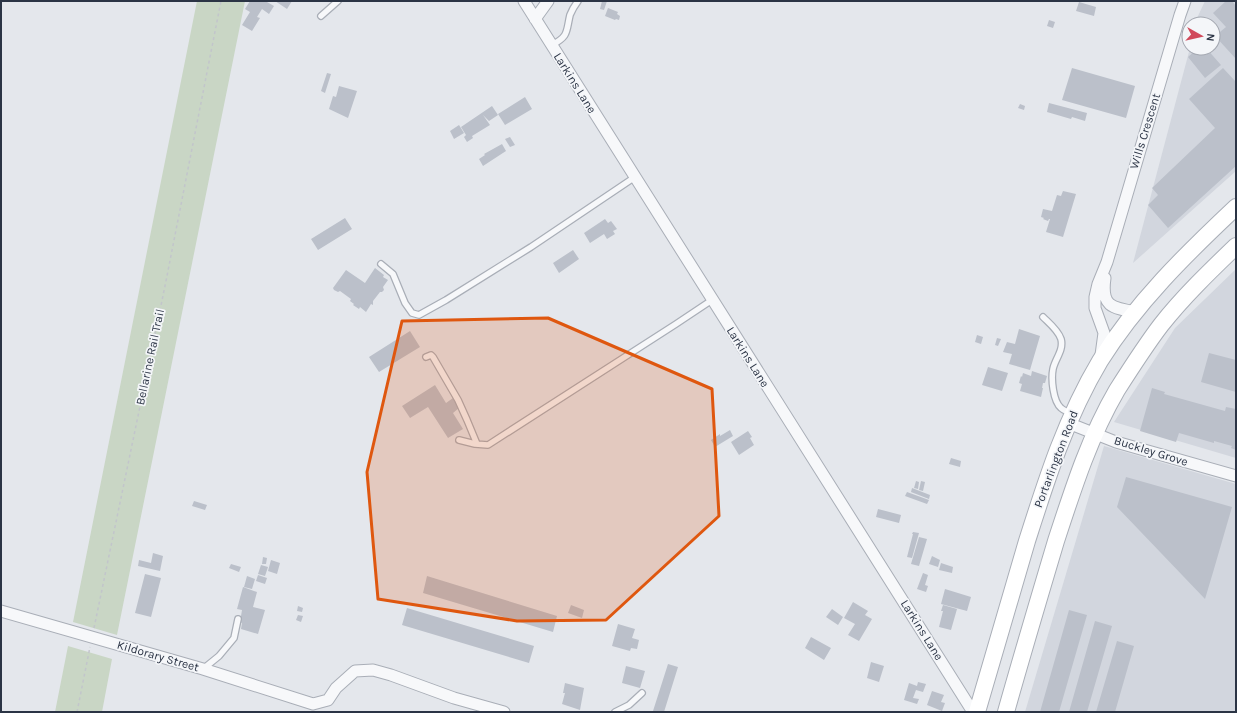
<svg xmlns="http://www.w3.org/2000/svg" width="1237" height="713" font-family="Karla,sans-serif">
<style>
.built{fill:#d2d6de}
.green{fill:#c9d6c5}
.building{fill:#bbc0ca}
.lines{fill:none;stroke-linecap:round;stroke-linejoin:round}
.lane-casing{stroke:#a9aeb7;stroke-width:8}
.street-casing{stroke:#a9aeb7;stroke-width:13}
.secondary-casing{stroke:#a9aeb7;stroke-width:18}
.path{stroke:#c2c5cb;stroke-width:1.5;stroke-dasharray:3 3;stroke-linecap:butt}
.lane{stroke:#f7f8fa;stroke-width:5.5}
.street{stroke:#f7f8fa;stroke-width:11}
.secondary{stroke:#fff;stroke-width:16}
.marked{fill:#df570f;fill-opacity:0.2;stroke:#df570f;stroke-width:3;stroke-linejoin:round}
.labels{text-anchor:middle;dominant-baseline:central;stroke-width:3.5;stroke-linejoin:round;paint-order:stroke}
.street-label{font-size:12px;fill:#2b3445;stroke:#f4f6f9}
</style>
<rect width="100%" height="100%" fill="#e4e7ec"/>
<path class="built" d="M1205,1H1236V171L1133,263L1190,48H1213V24H1196L1198,16Z
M1236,269V458L1114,422L1175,328Z
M1104,446L1236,484V712H1025Z"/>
<path class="green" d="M197,1H245L117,635L73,622Z
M68,646L112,659L102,712H55Z"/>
<path class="building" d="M250,1H268L267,2L274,6L269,14L262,9L257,17L260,18L252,31L242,25L250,12L245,9Z
M275,1H292L287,9Z
M602,1H607L604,10L600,9Z
M1226,1H1232L1236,6V59L1215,36L1226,27L1213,13Z
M1079,2L1096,7L1094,16L1076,11Z
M608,8L618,12L617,14L620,16L619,20L616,19L615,20L605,16Z
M1049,20L1055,22L1053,28L1047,26Z
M1198,48H1206L1221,65L1205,78L1188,57Z
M1072,68L1135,86L1126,118L1062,100Z
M1223,68L1236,82V166L1168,228L1148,205L1158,195L1152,188L1215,128L1189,99Z
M327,73L331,74L325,93L321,91Z
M339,86L357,91L348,118L329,109L333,96L336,97Z
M525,97L532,109L505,125L498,114Z
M1049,103L1087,113L1085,121L1072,117L1071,119L1047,112Z
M1020,104L1025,106L1024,110L1018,108Z
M492,106L498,115L489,121L483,115L490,125L472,136L473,138L467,142L464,137L466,135L461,127Z
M459,125L464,133L454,139L450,131Z
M510,137L515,145L510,147L505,139Z
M502,144L506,151L483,166L479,159L485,155L484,154Z
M1063,191L1076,194L1063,237L1046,232L1050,219H1049L1048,221L1043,219L1044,218L1041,217L1043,209L1052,211L1057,195L1061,196Z
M345,218L352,229L318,250L311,239Z
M605,219L608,223L611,221L617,229L613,231L615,234L607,239L604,234L590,243L584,233Z
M573,250L579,259L559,273L553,263Z
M375,268L384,275L383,277L388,280L383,287L384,290L382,292H380L373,301V305L371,304L366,312L360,307L359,309L353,305L354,304L350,301L351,299L340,291L338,292L334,290L333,288L346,270L365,283Z
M1019,329L1040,336L1030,370L1009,364L1012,354L1003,352L1007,342L1015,344Z
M410,331L420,347L379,372L369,357Z
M977,335L983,337L981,344L975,342Z
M997,338L1001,339L998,346L995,345Z
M1209,353L1236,360V392L1201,382Z
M988,367L1008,373L1002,391L982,385Z
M1032,371L1047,376L1045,383H1043L1042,388H1043L1041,397L1020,391L1022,384L1019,383L1021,376L1022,377L1023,373L1031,376Z
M435,385L446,403L453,398L459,408L453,413L463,429L448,438L428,407L410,418L402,406Z
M1152,388L1165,392L1164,394L1225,411L1226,407L1236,409V450L1231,448L1232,446L1214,441V443L1179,433L1176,442L1140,431Z
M730,430L733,436L715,447L711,440L720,434V436Z
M748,431L752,437L750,438L754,445L739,455L731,442Z
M951,458L961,461L960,467L949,464Z
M1126,477L1232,507L1214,569L1189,562L1214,569L1205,599L1117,507Z
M916,481L919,482L918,489L914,488Z
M921,481L925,482L923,491L919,490Z
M912,488L930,495L929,499L911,492Z
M907,492L929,500L927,504L905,496Z
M194,501L207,505L205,510L192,506Z
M878,509L901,515L899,523L876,517Z
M913,532L919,533L912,558L907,557L913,534H912Z
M919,537L927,539L919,566L911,564Z
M153,553L163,556L160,571L138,566L139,560L151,563Z
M932,556L940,560L938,567L929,564Z
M263,557L267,558L266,564H262Z
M271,560L280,563L277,574L268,571Z
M941,563L953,567L952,573L939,570Z
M231,564L241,567L239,572L229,568Z
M261,565L268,567L265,576L258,574Z
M923,573L928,575L925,585L928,586L926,592L917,589Z
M145,574L161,578L151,617L135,613Z
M258,575L267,578L265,584L256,581Z
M247,576L255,579L252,589L244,587Z
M427,576L557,616L553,632L423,593Z
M243,587L257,592L253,607L265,610L258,634L241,629L242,623L240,622L242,610L237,609Z
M945,589L971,597L967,611L941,604Z
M853,602L868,611L865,615L872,619L859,641L848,635L855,624L844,618Z
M571,605L584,610L582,618L568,613Z
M943,605L957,609L951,630L939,627L943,611H941Z
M298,606L303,608L302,612L297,611Z
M407,608L534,646L529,663L402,625Z
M832,609L843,617L838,625L826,617Z
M1069,610L1087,615L1059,712H1040Z
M298,615L303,616L301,622L296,620Z
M1095,621L1112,626L1087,712H1069Z
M618,624L635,629L632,638L639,640L637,649L631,648L630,651L612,646Z
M811,637L831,648L824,660L805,648Z
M1117,641L1134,646L1115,712H1096Z
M871,662L884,666L879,682L867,678Z
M668,664L678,667L664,712H656L653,711Z
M626,666L645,671L640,688L622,683Z
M918,682L926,684L923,692L916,690L913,698L919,699L917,704L904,700L909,683L917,686Z
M565,683L584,688L580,710L562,704L565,693H563Z
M932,691L944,695L941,702L945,703L942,711L927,705Z"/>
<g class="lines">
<defs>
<path id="lane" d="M321,16L338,1
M552,45C569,36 566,32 570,15C572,10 575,5 578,1
M381,264L393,274L405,303L412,313L419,315L446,300L531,247L635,177
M1043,317C1049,323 1058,330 1061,339C1064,350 1055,359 1053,369C1051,379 1053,401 1061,408C1064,411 1069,412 1072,414
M426,357L431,355L433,357L458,400L467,420L477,444
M459,440L475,444L488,445L676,324L712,300
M203,669L219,656L234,638L238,619
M615,712L629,705L642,693"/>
<path id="street" d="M524,1L973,712
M535,19L548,1
M1105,278C1101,306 1111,308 1136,312
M1101,355L1104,333L1095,308V297L1098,284L1107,262L1180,15L1185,1
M1068,423L1116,442L1236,476
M1,611L203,669L313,704L328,700L336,688L355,671L373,670L391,675L454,698L504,712"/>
<path id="secondary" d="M977,712C994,655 1010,598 1027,541C1047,478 1066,418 1100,361C1136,303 1186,254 1236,207
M1006,712C1022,655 1039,598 1056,541C1073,489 1089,438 1117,390C1131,368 1145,346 1161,325C1183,297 1210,271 1236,246"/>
</defs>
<use href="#lane" class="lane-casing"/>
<use href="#street" class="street-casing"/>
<use href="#secondary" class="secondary-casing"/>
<path class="path" d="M94,628L165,286L221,1
M77,712L90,647"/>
<use href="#lane" class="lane"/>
<use href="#street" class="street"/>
<use href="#secondary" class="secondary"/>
</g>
<path class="marked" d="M548,318L712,389L719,516L606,620L517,621L378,599L367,472L402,321Z"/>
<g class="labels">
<g class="street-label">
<text transform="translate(575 83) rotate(58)">Larkins Lane</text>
<text transform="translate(1145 131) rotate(-73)">Wills Crescent</text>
<text transform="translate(150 357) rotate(-78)">Bellarine Rail Trail</text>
<text transform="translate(748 357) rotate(58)">Larkins Lane</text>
<text transform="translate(1151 451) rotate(17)">Buckley Grove</text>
<text transform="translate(1056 459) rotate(-69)">Portarlington Road</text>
<text transform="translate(922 630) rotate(58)">Larkins Lane</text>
<text transform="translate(158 656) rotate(16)">Kildorary Street</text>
</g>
</g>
<rect width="1237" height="713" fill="none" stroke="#2b3445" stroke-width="4"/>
<g transform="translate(1201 36) rotate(98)"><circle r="19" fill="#f4f6f9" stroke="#a4a8b1"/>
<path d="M0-3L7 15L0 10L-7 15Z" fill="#d1495b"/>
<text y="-6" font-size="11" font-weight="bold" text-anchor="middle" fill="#2b3445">N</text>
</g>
</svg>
